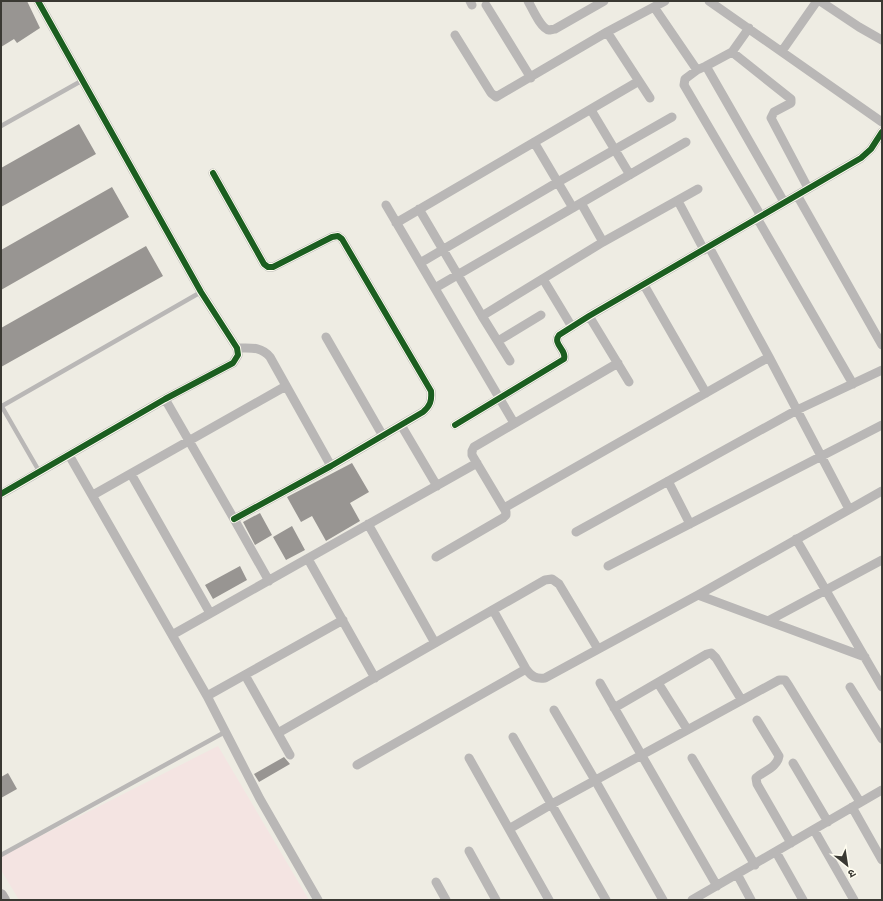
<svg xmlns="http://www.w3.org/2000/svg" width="883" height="901" font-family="Ubuntu,'Noto Sans Devanagari',sans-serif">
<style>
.industrial{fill:#f4e4e2}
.building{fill:#989592}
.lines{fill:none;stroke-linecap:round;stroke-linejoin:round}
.lane{stroke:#b9b7b6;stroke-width:4.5}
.street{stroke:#b9b7b6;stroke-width:9}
.secondary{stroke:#afacab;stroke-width:12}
.cycleway-casing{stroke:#fffdf0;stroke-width:8}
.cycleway{stroke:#1b5e20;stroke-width:6}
</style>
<rect width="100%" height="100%" fill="#eeece3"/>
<path class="industrial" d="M218,746L309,900H19L1,870V856Z"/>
<path class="building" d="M1,1H27L40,28L17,43L14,39L1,47Z
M79,124L96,154L1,207V168Z
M112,187L129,217L1,290V250Z
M146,246L163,276L1,367V328Z
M352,463L369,492L350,503L360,521L326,541L312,516L301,522L287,497Z
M260,513L272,535L255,545L243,522Z
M292,526L305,550L286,560L273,537Z
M240,566L247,580L213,599L205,585Z
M284,757L290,764L259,782L254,774Z
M8,773L17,789L1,798V777Z"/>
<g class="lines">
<path class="lane" d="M1,126L83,80
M1,405L39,471
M2,406L201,292
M1,855L225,732"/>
<path class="street" d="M470,1L472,5
M528,1C532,8 541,29 549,30C550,30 554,29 555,29L604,1
M709,1L882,122
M820,1L859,27L882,40
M486,5L531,78
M654,7L697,70
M749,28L732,52L791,99V103L774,112L771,118L808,188
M455,35L491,93L496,97L607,32
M782,51L817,1
M732,52L706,66L784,202
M706,66L697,70L685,79L684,85L761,216
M650,98L607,32L665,1
M591,110L630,175
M534,142L573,208
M213,173L264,264L268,267H273L332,237L338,236L342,239L431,391C432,401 430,406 423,412L331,466L234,519
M797,195L882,345
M678,201L704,250
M581,203L603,242
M386,205L514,423
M419,209L482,316
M757,218L853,384
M396,223L639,81
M709,247L769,357L849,509
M420,263L558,182L672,117
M543,279L572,327
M644,285L706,393
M435,288L686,142
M589,316L629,382
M326,337L383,436
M498,341L541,315
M237,348C250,348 261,346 270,357L331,466
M510,361L482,316L603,242L698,189
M165,399L234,519L269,581
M401,425L437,486
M455,425L564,359C567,350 552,344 559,335L589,316L861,158L871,149L882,132
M69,455L207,696L260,799L318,900
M131,474L210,613
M668,481L690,524
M1,494L165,399L233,363L238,355L237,348L201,292L38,1
M93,495L286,386
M504,508L769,357
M368,524L435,643
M576,532L797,410L882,370
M796,539L882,687
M436,557L503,518L506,515V512L472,455V451L474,447L618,363
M308,559L375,678
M608,566L882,425
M698,595L865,657
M493,610L526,669C532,677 536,679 545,678L698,595L882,491
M768,621L882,560
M172,635L477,463
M245,675L290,755
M600,683L717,886
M658,683L687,729
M850,687L882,739
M207,696L343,620
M614,708L707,654L711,653L716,658L741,699
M554,710L595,780L663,900
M757,720L779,756C777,768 763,771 756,778L757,784L791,843
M278,733L545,580L552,579L559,584L598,649
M513,737L606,900
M469,758L549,900
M692,758L755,865
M793,763L828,822
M357,765L526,669
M852,807L882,860
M509,829L550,805L779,680H785L789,686L860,802
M814,830L854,900
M469,851L496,900
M776,852L803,900
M737,874L751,900
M436,882L446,900
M692,900L882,790"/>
<path class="secondary" d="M1,895L4,900"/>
<defs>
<path id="cycleway" d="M213,173L264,264L268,267H273L332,237L338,236L342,239L431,391C432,401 430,406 423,412L331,466L234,519
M455,425L564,359C567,350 552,344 559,335L589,316L861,158L871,149L882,132
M1,494L165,399L233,363L238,355L237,348L201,292L38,1"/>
</defs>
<use href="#cycleway" class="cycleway-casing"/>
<use href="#cycleway" class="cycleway"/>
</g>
<rect width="883" height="901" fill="none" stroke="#3a3933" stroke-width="4"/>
<g transform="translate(847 865) rotate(150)" stroke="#fffdf0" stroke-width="3" paint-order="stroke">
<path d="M0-3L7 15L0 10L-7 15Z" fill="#3a3933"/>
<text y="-6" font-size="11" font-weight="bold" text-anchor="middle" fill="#3a3933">उ</text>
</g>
</svg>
